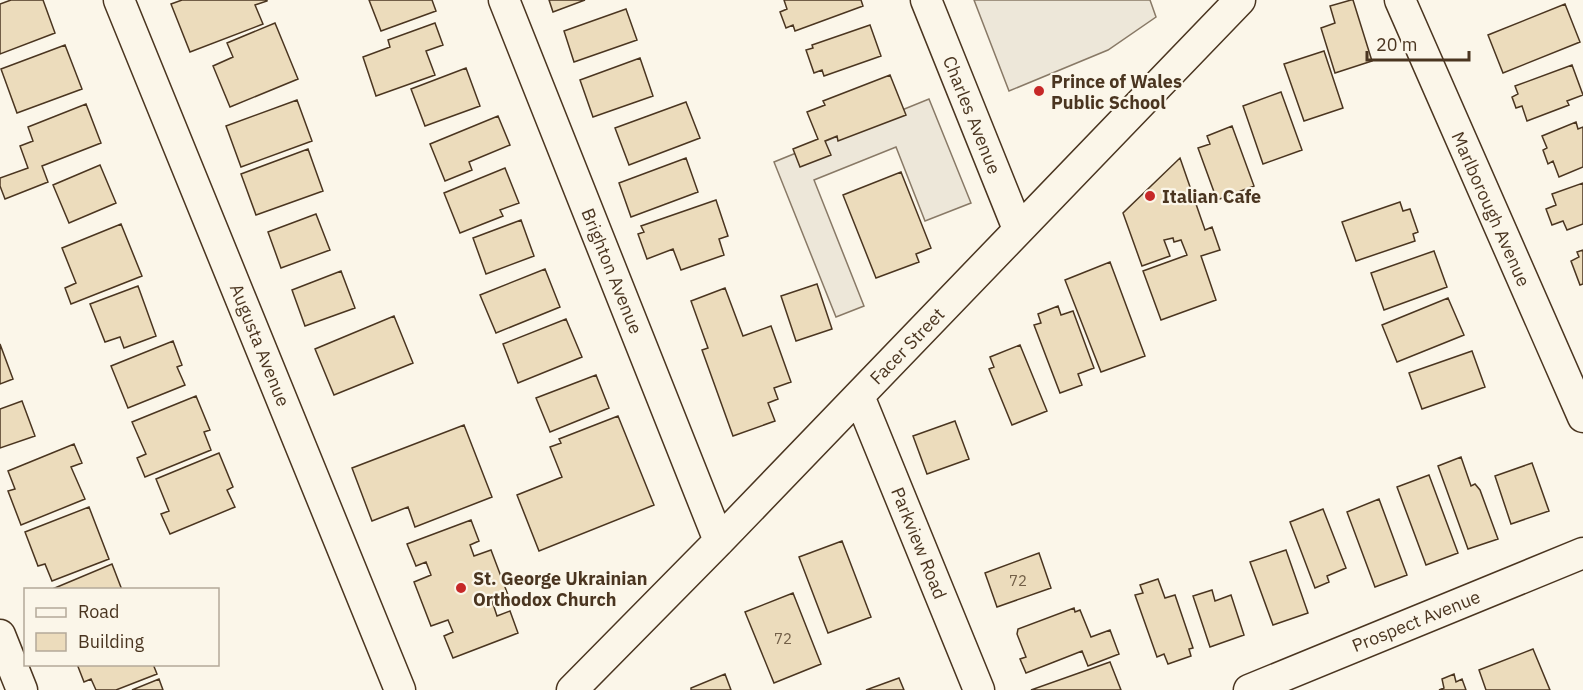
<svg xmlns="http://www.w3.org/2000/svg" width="1583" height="690" font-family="'IBM Plex Sans',sans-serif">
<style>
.parking{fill:#ede7d9;stroke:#887966;stroke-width:1.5}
.building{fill:#ecdcbc;stroke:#4a3520;stroke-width:1.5}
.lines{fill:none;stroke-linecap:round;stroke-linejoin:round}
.street-casing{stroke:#4a3520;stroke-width:33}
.street{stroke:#fbf6e9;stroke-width:30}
.poi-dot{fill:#c62828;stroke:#fbf6e9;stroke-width:2}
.labels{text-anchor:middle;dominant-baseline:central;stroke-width:4.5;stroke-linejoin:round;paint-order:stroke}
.number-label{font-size:15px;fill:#725f47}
.poi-label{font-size:18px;font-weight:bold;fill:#4a3520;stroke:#fbf6e9;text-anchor:start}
.street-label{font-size:18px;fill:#4a3520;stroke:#fbf6e9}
</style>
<rect width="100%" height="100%" fill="#fbf6e9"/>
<path class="parking" d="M974,0H1150L1156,17L1108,50L1009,91Z
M929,99L971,203L925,221L896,147L814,180L864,306L836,317L774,162Z"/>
<path class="building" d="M11,0H43L55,33L0,54V4Z
M182,0H267V1L255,5L263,24L190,52L171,4Z
M369,0H432L436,11L381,31Z
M549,0H585L553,12Z
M784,0H861L863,6L795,31L793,25L786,28L780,12L787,9Z
M1351,0H1353L1372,61L1335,73L1321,28L1335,23L1330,6Z
M1565,4L1580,42L1503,73L1488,35Z
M626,9L637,40L574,62L564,31Z
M275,23L298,79L230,107L213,66L233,57L227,43Z
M435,23L443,45L426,51L435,75L376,96L363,57L390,47L388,40Z
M870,25L881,56L824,76L822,70L814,73L806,50L813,48L812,45Z
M65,45L82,89L17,113L1,69Z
M1324,51L1343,108L1304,121L1284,64Z
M640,58L653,96L593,117L580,80Z
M1572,65L1583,95L1567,101L1569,105L1527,121L1522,106L1516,108L1512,97L1518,94L1515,86Z
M466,68L480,106L425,126L411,89Z
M890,75L906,115L838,141L837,136L825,141L831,155L800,167L793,149L818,139L807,112L825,105L823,101Z
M1281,92L1302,150L1263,164L1243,106Z
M297,100L312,141L241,167L226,126Z
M686,102L700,138L629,165L615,128Z
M86,104L101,143L42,166L48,182L5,199L0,186V178L28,168L20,146L33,141L28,127Z
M498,116L510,145L469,162L472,170L445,181L430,144Z
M1576,122L1578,129L1583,127V167L1559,177L1553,161L1548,164L1543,150L1547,148L1542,136Z
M1232,126L1254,186L1217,200L1198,148L1210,144L1207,136Z
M308,149L323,191L256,215L241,174Z
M686,158L698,192L631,217L619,183Z
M1180,158L1205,230L1212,227L1220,250L1201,256L1216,300L1161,320L1143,271L1187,255L1181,240L1174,242L1173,238L1164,240L1170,256L1142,266L1123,213Z
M100,165L116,203L69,223L53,185Z
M505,168L519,203L500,210L503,216L460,233L444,193Z
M901,172L931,248L916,254L919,262L876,278L843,195Z
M1583,183V224L1567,230L1563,221L1552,225L1546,209L1556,205L1552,194Z
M716,200L728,236L719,239L724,255L681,270L673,249L647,259L638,234L644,232L641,226Z
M1400,202L1403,211L1410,209L1418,232L1413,234L1415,241L1356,261L1342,222Z
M316,214L330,250L281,268L268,232Z
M521,220L534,256L486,274L473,238Z
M121,224L142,276L71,304L65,288L76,283L62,248Z
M1583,250V284L1580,285L1571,261L1579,257L1577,252Z
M1434,251L1447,287L1384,310L1371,273Z
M1110,262L1145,356L1101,372L1065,280Z
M545,269L560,307L496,333L480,295Z
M341,271L355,308L305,326L292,290Z
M817,284L832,329L796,341L781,296Z
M138,286L156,336L124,348L120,337L105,342L90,304Z
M725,288L743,336L771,326L791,382L774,388L778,399L768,403L775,421L733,436L702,350L708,348L691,301Z
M1448,298L1464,335L1397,362L1382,325Z
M1058,306L1061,315L1073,311L1094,368L1078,374L1082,385L1060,393L1034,325L1041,323L1038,314Z
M394,316L413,363L334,395L315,349Z
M566,319L582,357L518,383L503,344Z
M173,341L182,365L177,367L185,385L128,408L111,366Z
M0,344L13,379L0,384Z
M1020,345L1047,411L1012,425L989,369L994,367L990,357Z
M1472,351L1485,387L1422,409L1409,373Z
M596,375L609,408L550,432L536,398Z
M196,396L210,430L204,432L211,450L145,477L137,458L146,454L132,422Z
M22,401L35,436L0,448V409Z
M618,416L654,505L539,551L517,495L562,477L550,447L561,443L559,439Z
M955,421L969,459L927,474L913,436Z
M464,425L492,497L415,527L408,507L372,521L352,468Z
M74,444L82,463L71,467L85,499L21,525L8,491L15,489L8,471Z
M219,453L233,487L227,490L235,507L170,534L161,514L169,511L156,479Z
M1461,457L1471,486L1475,484L1480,490L1498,539L1468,549L1438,466Z
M1532,463L1549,511L1511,524L1495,476Z
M1429,475L1458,553L1426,565L1397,487Z
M1379,499L1407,575L1375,587L1347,512Z
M89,507L109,559L52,581L45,564L38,566L25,532Z
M1323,509L1346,568L1327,576L1329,582L1315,588L1290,522Z
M471,520L479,541L470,545L474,556L491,550L508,595L492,601L497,616L510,611L518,633L453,658L444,636L453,632L448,620L431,626L414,582L431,575L426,562L416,566L407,544Z
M842,541L871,617L828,633L799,557Z
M1286,550L1308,613L1273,625L1250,562Z
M1039,553L1051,588L997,607L985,573Z
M112,564L122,590H50Z
M1158,579L1165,598L1175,595L1193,648L1189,649L1191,656L1168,664L1164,654L1157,657L1135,595L1143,593L1140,585Z
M1212,590L1215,601L1231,595L1244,635L1210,647L1193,596Z
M793,593L821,664L774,683L745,612Z
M1074,608L1075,612L1080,610L1091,637L1110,630L1119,654L1088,666L1082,651L1026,673L1020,659L1026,657L1017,634L1018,629Z
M1533,649L1550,690H1486L1479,670Z
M1110,662L1121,690H1031Z
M77,664H153L157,674L116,690H96L91,679L84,682Z
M725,674L731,690H691V688Z
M1454,674L1456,682L1462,679L1466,690H1439L1444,688L1442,679Z
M899,678L904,690H866Z
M159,679L163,690H132Z"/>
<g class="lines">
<defs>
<path id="street" d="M119,0L400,690
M504,0L719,541
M926,0L1018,229
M1400,0L1583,417
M859,396L979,690
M0,635L22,690
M572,690L719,541L1240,0
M1249,690L1583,553"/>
</defs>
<use href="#street" class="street-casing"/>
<use href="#street" class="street"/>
</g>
<g class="poi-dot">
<circle cx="1039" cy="91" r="6"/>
<circle cx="1150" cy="196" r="6"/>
<circle cx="461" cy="588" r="6"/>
</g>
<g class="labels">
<g class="number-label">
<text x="1018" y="580">72</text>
<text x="783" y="638">72</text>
</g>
<g class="poi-label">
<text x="1051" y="81">Prince of Wales<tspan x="1051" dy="21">Public School</tspan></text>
<text x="1162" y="196">Italian Cafe</text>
<text x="473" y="578">St. George Ukrainian<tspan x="473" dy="21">Orthodox Church</tspan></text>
</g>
<g class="street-label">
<text transform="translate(972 115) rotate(68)">Charles Avenue</text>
<text transform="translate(1491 209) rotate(66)">Marlborough Avenue</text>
<text transform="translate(612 271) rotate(68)">Brighton Avenue</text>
<text transform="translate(260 345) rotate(68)">Augusta Avenue</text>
<text transform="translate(907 346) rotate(-46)">Facer Street</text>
<text transform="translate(919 543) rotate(68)">Parkview Road</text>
<text transform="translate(1416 621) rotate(-22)">Prospect Avenue</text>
</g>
</g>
<rect x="24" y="588" width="195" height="78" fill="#fbf6e9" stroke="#b4a999" stroke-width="1.5"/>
<rect x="36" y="608" width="30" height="9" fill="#fbf6e9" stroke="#b4a999" stroke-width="1.5"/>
<text x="78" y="618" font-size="18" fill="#4a3520">Road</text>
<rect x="36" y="633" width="30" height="18" fill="#ecdcbc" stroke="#b4a999" stroke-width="1.5"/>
<text x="78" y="648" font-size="18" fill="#4a3520">Building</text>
<path d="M1367 51v9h102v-9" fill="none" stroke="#4a3520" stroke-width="3"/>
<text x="1376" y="51" font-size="18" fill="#4a3520" stroke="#fbf6e9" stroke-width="4.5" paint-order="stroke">20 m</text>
</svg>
